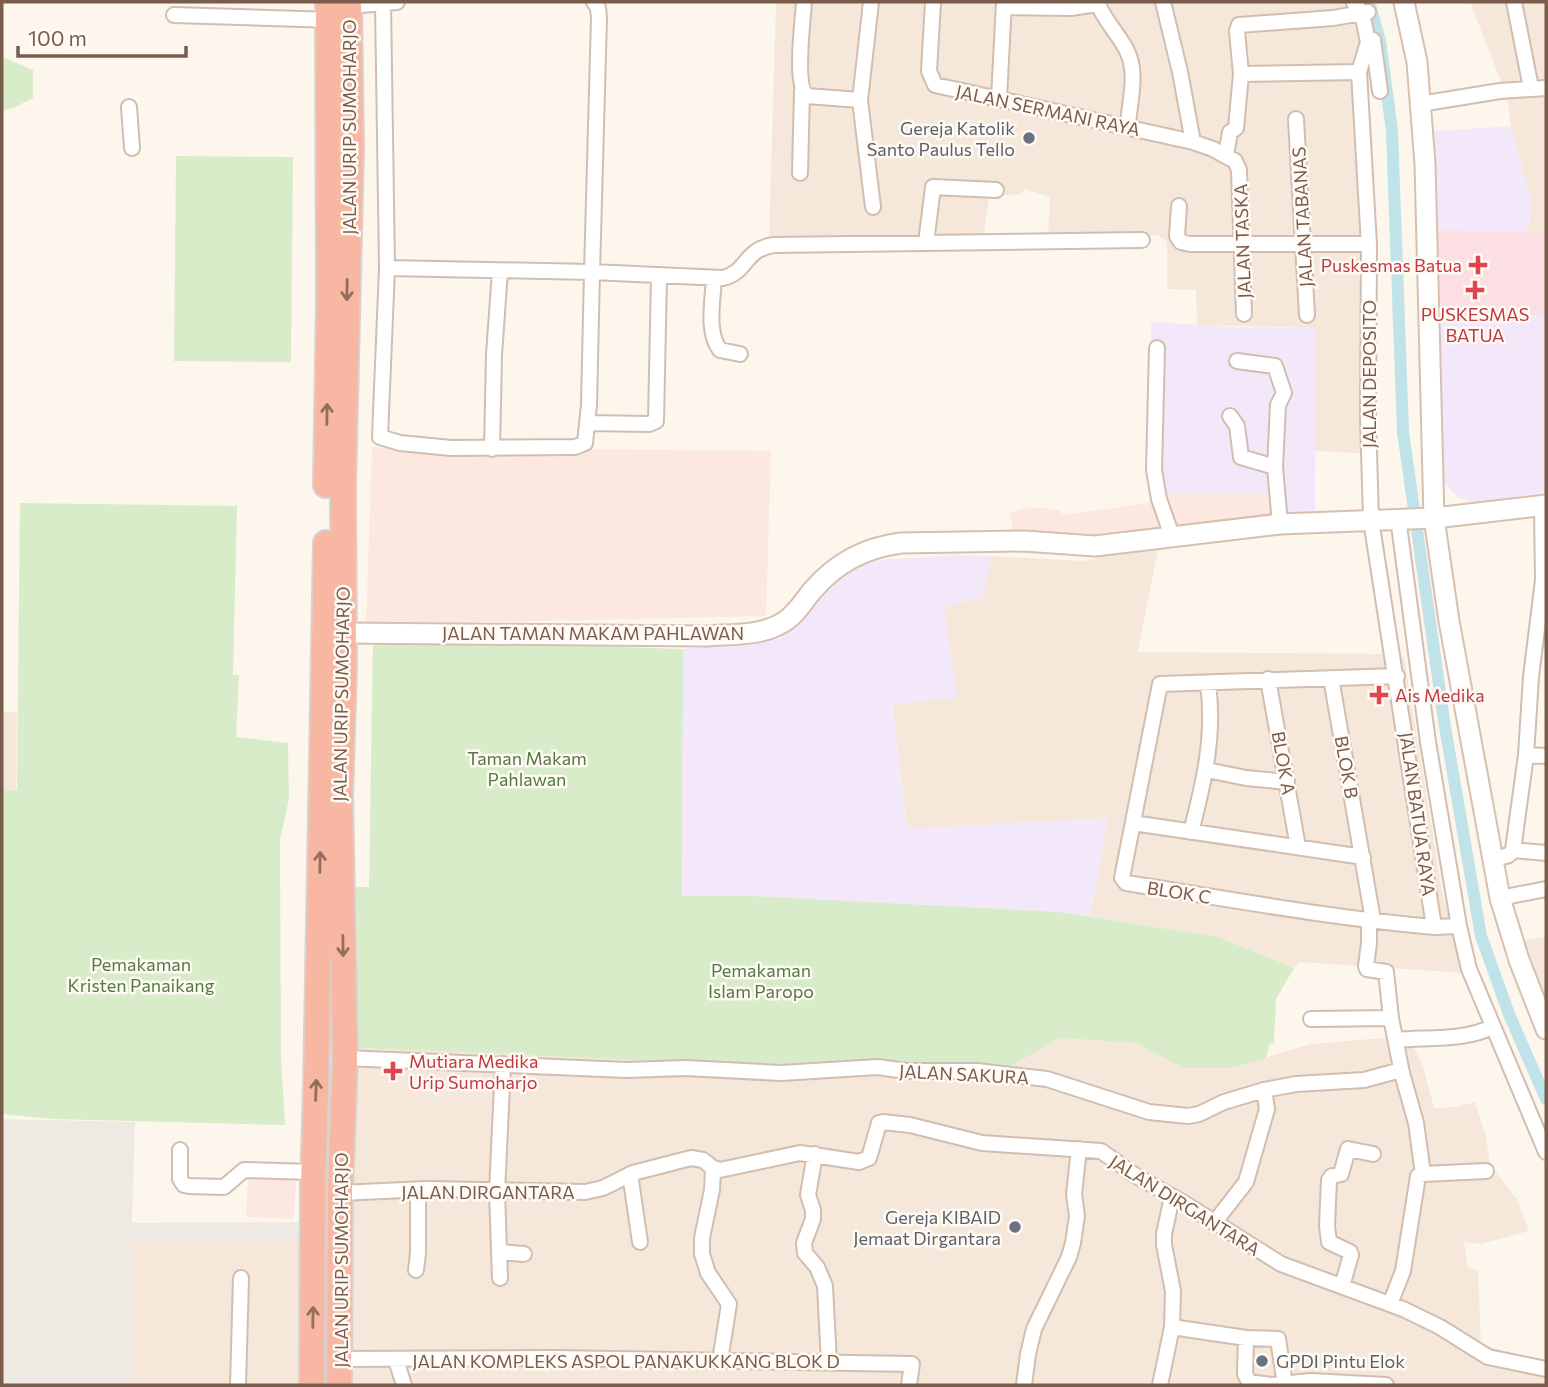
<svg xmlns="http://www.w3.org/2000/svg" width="1548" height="1387" font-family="Commissioner,sans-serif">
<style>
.residential{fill:#f5e8da}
.commercial{fill:#fde8e0}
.industrial{fill:#efe9e4}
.education{fill:#f3e8fa}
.medical{fill:#fbdfe3}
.green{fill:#d8ecc9}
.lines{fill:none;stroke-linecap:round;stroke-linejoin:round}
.canal{stroke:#bfe3e8;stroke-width:12}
.street-casing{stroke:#d1beb0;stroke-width:18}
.secondary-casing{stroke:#d6c0b0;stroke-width:23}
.highway-casing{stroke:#dad1cd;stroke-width:28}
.street{stroke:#fff;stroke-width:14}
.secondary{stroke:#fff;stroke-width:19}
.highway{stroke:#f7b7a3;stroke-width:24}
.oneway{stroke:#936e5e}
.worship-dot{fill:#6b7280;stroke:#fffaf3;stroke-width:2.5}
.health-dot{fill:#e0444e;stroke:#fffaf3;stroke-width:2.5}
.labels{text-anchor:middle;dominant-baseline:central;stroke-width:5;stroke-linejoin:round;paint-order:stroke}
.street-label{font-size:18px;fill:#7a5c4d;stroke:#fffaf3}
.worship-label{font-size:18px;fill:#5b616d;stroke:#fffaf3;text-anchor:end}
.health-label{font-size:18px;fill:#be3a42;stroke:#fffaf3;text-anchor:start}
.park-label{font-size:18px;fill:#537a41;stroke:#fffaf3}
</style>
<rect width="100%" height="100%" fill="#fdf6ec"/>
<path class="residential" d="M776,2H1351L1357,12L1365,88L1375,454L1315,451L1316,328L1197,325L1196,290L1167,289V242L1158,235L1116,239L1048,236L1050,197L1025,189L1020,194L989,196L984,235L968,238L769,239Z
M1470,2H1546V233H1527L1532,204L1511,126L1507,97Z
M1159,544L1138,652L1386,654L1404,657L1442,890L1464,973L1299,962L1294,968L1218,937L1090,917L1108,818L907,829L892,703L956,697L944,607L982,597L992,556L1083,561Z
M2,712H17L16,791L2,790Z
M1546,937V1016L1515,941Z
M1407,1036L1422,1063L1434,1108L1456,1107L1475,1102L1486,1137L1490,1165L1517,1199L1529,1231L1481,1244L1464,1242L1468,1268L1478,1270L1481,1345L1546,1361V1385H349L357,1048L677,1062L861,1066L1037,1049L1060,1038L1135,1043L1184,1068H1232L1310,1044Z
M131,1242H302L300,1385H132Z"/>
<path class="commercial" d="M372,447L771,451L766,616L366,625Z
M1271,493V518L1088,541L1015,542L1010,513L1028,507L1060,510L1062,515L1106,509L1152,502V494Z
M248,1177L296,1179L294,1219L246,1217Z"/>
<path class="industrial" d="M2,1119L135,1122L132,1223L303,1222L302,1242H131L132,1385H2Z"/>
<path class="education" d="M1511,126L1532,204L1527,233L1430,230L1425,132Z
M1546,315V492L1476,503L1458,497L1441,480L1435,316Z
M1151,322L1229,327L1316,328L1315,517L1271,518V493L1152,494Z
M954,555L992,556L982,597L944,607L957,698L892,704L907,829L1108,818L1090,917L1059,912L752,896H682L683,649L781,638L799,612L837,574L869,561Z"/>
<path class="medical" d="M1430,230L1546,233V315L1435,316Z"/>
<path class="green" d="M2,57L33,70V98L11,109L2,110Z
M176,156L293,157L291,362L174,361Z
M20,503L237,506L233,675H239L236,737L288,743L289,799L280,839L281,1057L285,1125L53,1119L2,1114V790L16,791L17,788Z
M373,639L683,649L682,896H752L1059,912L1218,937L1294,968L1276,999L1274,1043L1269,1045L1266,1058L1232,1068H1184L1135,1043L1060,1038L1005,1069L677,1062L357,1048L356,887H369Z"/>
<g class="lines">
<path class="canal" d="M1369,2L1380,41L1392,131L1403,432L1445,727L1481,936L1509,1014L1546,1099"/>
<defs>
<path id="street" d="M594,2L598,8L599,18L592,272L723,278C748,272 744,249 774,245L1142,240
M804,2C803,20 794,85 807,96L860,100L873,207
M933,2L929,71L935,85L1193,142L1213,149L1235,161L1239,170L1244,314
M1097,2C1104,20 1117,32 1126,49C1139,73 1129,101 1128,126
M1163,2L1180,72L1193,142
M1514,2L1531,88
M383,3L387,268L380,437L400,443L451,448L575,447L585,443L589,405L592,272L387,268
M1354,3L1362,13L1368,42L1359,72L1369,245L1368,417L1371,520L1434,927L1459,926
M349,6L397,2
M1004,7L1071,8L1097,4
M174,15L333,20
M1373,40L1380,91
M1241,74L1359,72
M999,99L1004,2
M860,100L871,2
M1420,104L1500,91L1546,88
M129,107L132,148
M1296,119L1307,315
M1226,155L1230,132L1236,128L1241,74L1237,31L1239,25L1333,18L1368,12
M800,173L802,91
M1179,206L1177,236L1181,242L1190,244H1369
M926,243L933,187L996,190
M714,278C713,300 706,332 720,350L740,354
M1157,348L1154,470L1159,499L1172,536
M1237,361L1275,366L1284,393L1278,405L1275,467L1280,524
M1230,416L1237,426L1241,457L1275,467
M588,423L649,424L656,421L659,276
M492,449L494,355L500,271
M1398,518L1428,742L1459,926L1469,969L1546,1152
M1397,676L1160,684L1122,878L1126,883C1229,899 1331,918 1434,927
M1331,678L1373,920
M1268,679L1298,847
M1526,755L1546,756
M1207,770L1246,778L1287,782
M1133,823L1363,857
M1191,832C1204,782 1215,735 1208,684
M1513,850L1546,853
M1492,860L1509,855L1513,850L1526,755L1531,677L1543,580L1542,506
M1500,898L1546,889
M1369,920V943L1366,966L1367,969L1386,972L1391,1018L1402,1073L1416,1123L1423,1174L1486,1171
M1311,1019L1391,1018
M1397,1040C1426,1037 1468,1041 1493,1026
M345,1058L627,1070L685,1068L781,1073L878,1067L906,1071H977L1047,1079L1149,1112L1188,1116L1199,1114L1224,1102L1264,1090L1296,1084L1364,1080L1401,1070
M180,1150V1179L184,1185L189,1186L224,1187L244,1170L313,1172
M815,1154L808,1195L813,1210V1219L804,1243L805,1253L817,1267L825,1286L829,1363
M713,1168L712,1190L702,1238V1254L708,1273L729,1304L720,1361
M630,1174L640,1242
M340,1193L426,1189L585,1192L603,1188L633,1173L691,1158L703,1160L713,1168L720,1170L800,1153L859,1162L869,1158L879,1123L883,1122L910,1125L982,1143L1101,1151L1136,1176L1184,1203L1281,1264L1403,1309L1440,1327L1488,1357L1546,1369
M1214,1223L1246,1182L1267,1109L1264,1090
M499,1252L524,1254
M416,1270L418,1253V1190
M500,1278L497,1192L503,1064
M1342,1286L1351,1255L1350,1252L1329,1242L1327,1226L1329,1180L1332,1176L1341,1174L1348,1149L1373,1154
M1390,1304L1403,1271L1418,1176L1423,1174
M1172,1327L1246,1338L1278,1339L1285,1385
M1246,1338L1245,1374L1249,1382L1272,1385L1310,1381L1386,1385
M340,1359L554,1358L912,1364L909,1385
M396,1360L404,1385
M238,1385L241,1278
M1024,1385L1028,1354L1034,1329L1069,1257L1073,1243L1077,1216L1074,1194L1079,1149
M1160,1385L1172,1327L1173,1291L1164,1245V1234L1172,1197"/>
<path id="secondary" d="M1404,2L1417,62L1425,164L1434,518L1449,621L1500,898L1519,960L1546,1029
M343,633L707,636C731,634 761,636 782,623C795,616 803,602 812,591C836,563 864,548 901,543L1024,541L1095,546L1280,524L1435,518L1546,505"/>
<path id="highway" d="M326,485L329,300L328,2
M312,1385L313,1188L316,1088L326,543
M339,1385L340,1191L345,1058L340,797L344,667L343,486L351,148L349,2"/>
</defs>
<use href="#street" class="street-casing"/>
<use href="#secondary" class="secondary-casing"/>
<use href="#highway" class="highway-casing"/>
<use href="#street" class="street"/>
<use href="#secondary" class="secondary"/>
<use href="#highway" class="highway"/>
</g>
<defs><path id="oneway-shaft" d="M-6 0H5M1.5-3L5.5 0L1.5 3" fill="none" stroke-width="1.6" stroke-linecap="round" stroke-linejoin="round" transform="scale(1.75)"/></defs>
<g class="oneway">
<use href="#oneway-shaft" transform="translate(347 290) rotate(91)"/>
<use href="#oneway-shaft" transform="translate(327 414) rotate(-89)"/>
<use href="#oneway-shaft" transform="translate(320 862) rotate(-89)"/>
<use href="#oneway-shaft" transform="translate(343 946) rotate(89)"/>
<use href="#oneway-shaft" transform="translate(316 1090) rotate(-88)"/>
<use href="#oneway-shaft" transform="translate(313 1317) rotate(-89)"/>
</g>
<g class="worship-dot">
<circle cx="1029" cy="138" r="7"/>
<circle cx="1015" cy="1227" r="7"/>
<circle cx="1262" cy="1361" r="7"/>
</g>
<g class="health-dot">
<path d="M1474.5 254.5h7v7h7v7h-7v7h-7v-7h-7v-7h7z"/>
<path d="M1471.5 279.5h7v7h7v7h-7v7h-7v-7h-7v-7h7z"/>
<path d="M1375.5 684.5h7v7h7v7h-7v7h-7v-7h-7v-7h7z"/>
<path d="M389.5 1060.5h7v7h7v7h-7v7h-7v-7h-7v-7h7z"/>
</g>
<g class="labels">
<g class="street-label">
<text transform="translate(1048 110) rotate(12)">JALAN SERMANI RAYA</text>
<text transform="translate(349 127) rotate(-90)">JALAN URIP SUMOHARJO</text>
<text transform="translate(1302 217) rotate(-93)">JALAN TABANAS</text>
<text transform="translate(1242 241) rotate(-92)">JALAN TASKA</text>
<text transform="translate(1369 374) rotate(-90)">JALAN DEPOSITO</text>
<text x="593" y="633">JALAN TAMAN MAKAM PAHLAWAN</text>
<text transform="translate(341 694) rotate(-89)">JALAN URIP SUMOHARJO</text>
<text transform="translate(1284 763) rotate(80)">BLOK A</text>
<text transform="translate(1347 767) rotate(80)">BLOK B</text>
<text transform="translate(1418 814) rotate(82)">JALAN BATUA RAYA</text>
<text transform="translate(1179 892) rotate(9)">BLOK C</text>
<text transform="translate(964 1074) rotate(3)">JALAN SAKURA</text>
<text x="488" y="1192">JALAN DIRGANTARA</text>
<text transform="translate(1185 1205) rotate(32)">JALAN DIRGANTARA</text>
<text transform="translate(341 1260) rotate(-90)">JALAN URIP SUMOHARJO</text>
<text x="626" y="1361">JALAN KOMPLEKS ASPOL PANAKUKKANG BLOK D</text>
</g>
<g class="worship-label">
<text x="1015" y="128">Gereja Katolik<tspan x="1015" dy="21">Santo Paulus Tello</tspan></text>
<text x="1001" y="1217">Gereja KIBAID<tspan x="1001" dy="21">Jemaat Dirgantara</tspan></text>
<text x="1276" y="1361" text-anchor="start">GPDI Pintu Elok</text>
</g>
<g class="health-label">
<text x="1462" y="265" text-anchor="end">Puskesmas Batua</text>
<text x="1475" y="314" text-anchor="middle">PUSKESMAS<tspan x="1475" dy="21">BATUA</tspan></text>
<text x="1395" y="695">Ais Medika</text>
<text x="409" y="1061">Mutiara Medika<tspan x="409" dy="21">Urip Sumoharjo</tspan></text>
</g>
<g class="park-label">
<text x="527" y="758">Taman Makam<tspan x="527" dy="21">Pahlawan</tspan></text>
<text x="141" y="964">Pemakaman<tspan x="141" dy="21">Kristen Panaikang</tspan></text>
<text x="761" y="970">Pemakaman<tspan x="761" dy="21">Islam Paropo</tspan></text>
</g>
</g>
<rect width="1548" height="1387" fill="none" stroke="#7a5c4d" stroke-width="7"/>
<path d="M18 46v10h168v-10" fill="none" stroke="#7a5c4d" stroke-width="3.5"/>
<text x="28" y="46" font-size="21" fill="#7a5c4d" stroke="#fffaf3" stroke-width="5" paint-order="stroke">100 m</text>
</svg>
